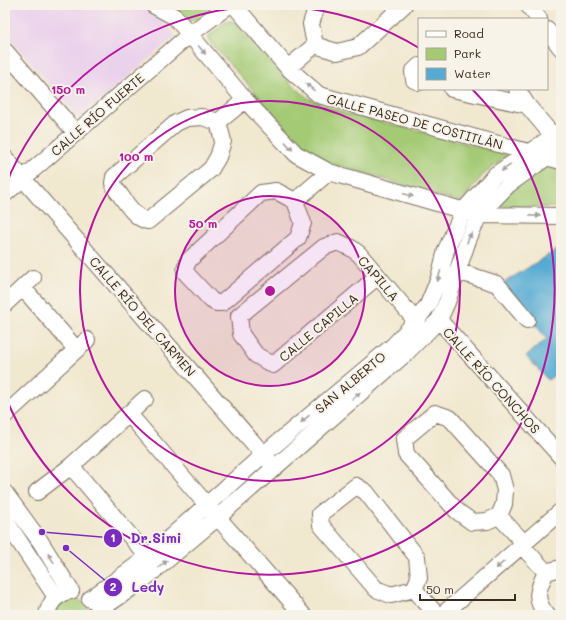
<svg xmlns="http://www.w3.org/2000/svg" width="566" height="620" font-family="Mali,sans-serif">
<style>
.built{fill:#ead1ec}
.green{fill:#a4ca74;stroke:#707a49}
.water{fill:#57abd3;stroke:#496a78}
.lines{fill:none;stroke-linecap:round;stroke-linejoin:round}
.minor-casing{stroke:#7b6c5c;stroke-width:18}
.minor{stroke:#fff;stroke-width:16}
.oneway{fill:#a79f9a}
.ring{fill:none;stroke:#b5179e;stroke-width:2}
.labels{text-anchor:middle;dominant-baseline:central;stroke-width:4;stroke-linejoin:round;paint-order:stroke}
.street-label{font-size:13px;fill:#3b2a1e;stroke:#f7f3e8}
.centre{fill:#b5179e;stroke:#f7f3e8;stroke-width:2}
.ring-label{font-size:12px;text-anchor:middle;font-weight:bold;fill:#b5179e;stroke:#f7f3e8;stroke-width:4;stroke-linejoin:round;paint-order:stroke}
.leader{fill:none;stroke:#7b2cbf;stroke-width:1.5}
.callout-dot{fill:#7b2cbf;stroke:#f7f3e8;stroke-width:1.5}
.mark-label{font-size:12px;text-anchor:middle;font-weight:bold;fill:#fff}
.callout-label{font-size:14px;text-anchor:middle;font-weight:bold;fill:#7b2cbf;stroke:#f7f3e8;stroke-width:4;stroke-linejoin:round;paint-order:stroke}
</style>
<rect width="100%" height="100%" fill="#f7f3e8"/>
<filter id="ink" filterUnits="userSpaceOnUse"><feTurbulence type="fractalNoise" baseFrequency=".025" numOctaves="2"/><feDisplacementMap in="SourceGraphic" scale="8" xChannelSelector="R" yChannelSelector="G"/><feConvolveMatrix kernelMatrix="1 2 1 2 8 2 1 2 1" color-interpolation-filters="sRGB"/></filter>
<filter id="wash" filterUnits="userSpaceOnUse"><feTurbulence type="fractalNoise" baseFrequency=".012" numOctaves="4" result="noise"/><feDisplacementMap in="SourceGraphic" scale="16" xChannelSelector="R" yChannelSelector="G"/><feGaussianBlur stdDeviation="0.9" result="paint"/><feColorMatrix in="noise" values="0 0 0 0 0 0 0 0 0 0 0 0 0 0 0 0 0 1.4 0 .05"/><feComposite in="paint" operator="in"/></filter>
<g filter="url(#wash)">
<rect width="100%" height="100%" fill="#f1e8d0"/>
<path class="built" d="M5,5H132L148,11L168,27L176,36L79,118L5,33Z"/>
<path class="green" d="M170,5H212L200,18L189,21Z
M233,21L291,84L308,98L343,113L421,131L507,155L482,176L461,202L330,163L299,142L210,42L208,37L225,22Z
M546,167L561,171V207H516L495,205L520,183Z
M73,597C83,601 87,604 90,615H52L56,604Z"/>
<path class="water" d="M561,247V370L548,380L526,356L547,339L502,284Z"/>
</g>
<g filter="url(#ink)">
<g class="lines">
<defs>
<path id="minor" d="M153,5L175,17L245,100L296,154L329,172L479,215L561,216
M234,5L288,68L319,95L561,161
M528,5L539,19
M547,30L561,48
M315,45L337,52L358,47L404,5
M315,45L311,24L317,5
M5,51L76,133
M419,66L413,72L414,80L419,82
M288,68L315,45
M452,89L527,105
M517,89L527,105L553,136
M202,117L218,122L223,141L218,157L211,169L148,221C134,219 124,199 115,188L113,183L114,177L176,123L187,118Z
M218,122L245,100
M5,158L269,461
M276,191L295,201L303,223L298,238L222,303H216L211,300L185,272L186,266L189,260L261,193Z
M5,194L189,35L229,5
M295,201L329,172
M457,271L497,284L527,320
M378,276L273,365L256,355L241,334L239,316L324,247L338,242L351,248L359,254L416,321
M23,288L76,349
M5,304L33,278
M439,320L561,457
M435,413L450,418L501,475L505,490L504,504L499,516L487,521L472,522L457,511L406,454L404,439Z
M129,414L206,504L303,615
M5,415L87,340
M71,466L148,557
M356,486L366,492L417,557L419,578L414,589L391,595L376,589L321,525L320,514Z
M37,492L71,466L145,399
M5,493L40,541L71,591
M499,516L524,543
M5,520L56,597
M522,546L546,572
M414,589L437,615
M90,599L148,557L264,454L393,346L416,321L428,305L439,278L446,250L463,211L495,175L561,131
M97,612L143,580L218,517L405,354L439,320L447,302L468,240L479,215L508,185L561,147
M47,615C49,604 54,597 65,593
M442,615L561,511
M547,615C533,599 538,589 546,572L561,568"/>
</defs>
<use href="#minor" class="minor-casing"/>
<use href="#minor" class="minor"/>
</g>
<defs><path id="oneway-solid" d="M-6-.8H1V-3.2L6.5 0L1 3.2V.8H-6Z"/></defs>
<g class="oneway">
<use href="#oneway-solid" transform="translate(202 50) rotate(50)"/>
<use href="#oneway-solid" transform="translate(310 87) rotate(-139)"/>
<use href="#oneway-solid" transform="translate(289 146) rotate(47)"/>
<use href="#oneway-solid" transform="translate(506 168) rotate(146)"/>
<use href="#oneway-solid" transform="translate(408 195) rotate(16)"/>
<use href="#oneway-solid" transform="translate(535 216) rotate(1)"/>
<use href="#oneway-solid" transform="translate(469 238) rotate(-66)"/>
<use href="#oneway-solid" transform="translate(439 276) rotate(106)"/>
<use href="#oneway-solid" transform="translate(356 396) rotate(-41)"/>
<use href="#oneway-solid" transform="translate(305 419) rotate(140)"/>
<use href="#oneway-solid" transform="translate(51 558) rotate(-122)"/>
<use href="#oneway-solid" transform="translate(163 564) rotate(-40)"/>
<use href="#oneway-solid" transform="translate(500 565) rotate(139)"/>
</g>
</g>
<circle cx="270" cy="291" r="95" fill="#b5179e" fill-opacity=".12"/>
<g class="ring">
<circle cx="270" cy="291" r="95"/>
<circle cx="270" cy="291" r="190"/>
<path d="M6 184A285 285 0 0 1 419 48M472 89A285 285 0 1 1 6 398"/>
</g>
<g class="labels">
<g class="street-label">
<text transform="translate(97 114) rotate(-41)">CALLE RÍO FUERTE</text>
<text transform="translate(415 121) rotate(15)">CALLE PASEO DE COSTITLÁN</text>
<text transform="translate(379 278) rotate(49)">CAPILLA</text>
<text transform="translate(143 316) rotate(49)">CALLE RÍO DEL CARMEN</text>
<text transform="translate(318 327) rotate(-40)">CALLE CAPILLA</text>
<text transform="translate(492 380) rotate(48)">CALLE RÍO CONCHOS</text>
<text transform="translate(350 382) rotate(-40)">SAN ALBERTO</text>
</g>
</g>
<circle cx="270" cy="291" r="6" class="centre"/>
<g class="ring-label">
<text x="68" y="94">150 m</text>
<text x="136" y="161">100 m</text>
<text x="203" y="228">50 m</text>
</g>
<path class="leader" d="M42 532L113 538M66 548L113 587"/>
<g class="callout-dot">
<circle cx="42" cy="532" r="4"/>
<circle cx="66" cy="548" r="4"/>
<circle cx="113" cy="538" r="10"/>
<circle cx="113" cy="587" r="10"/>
</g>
<g class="mark-label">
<text x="113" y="542">1</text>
<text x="113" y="591">2</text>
</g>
<g class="callout-label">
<text x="156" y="543">Dr.Simi</text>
<text x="148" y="592">Ledy</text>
</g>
<rect width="566" height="620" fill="none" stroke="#f7f3e8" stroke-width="20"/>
<rect x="418" y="18" width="130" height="72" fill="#f7f3e8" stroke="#aca397"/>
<rect x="426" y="31" width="20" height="6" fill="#ffffff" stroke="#aca397"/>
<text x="454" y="38" font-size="12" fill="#3b2a1e">Road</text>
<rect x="426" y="48" width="20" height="12" fill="#a4ca74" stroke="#aca397"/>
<text x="454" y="58" font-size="12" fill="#3b2a1e">Park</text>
<rect x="426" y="68" width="20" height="12" fill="#57abd3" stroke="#aca397"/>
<text x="454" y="78" font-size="12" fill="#3b2a1e">Water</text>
<path d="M420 594v6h95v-6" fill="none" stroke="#3b2a1e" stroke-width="2"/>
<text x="426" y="594" font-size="12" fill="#3b2a1e" stroke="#f7f3e8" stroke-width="3" paint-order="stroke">50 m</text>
</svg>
